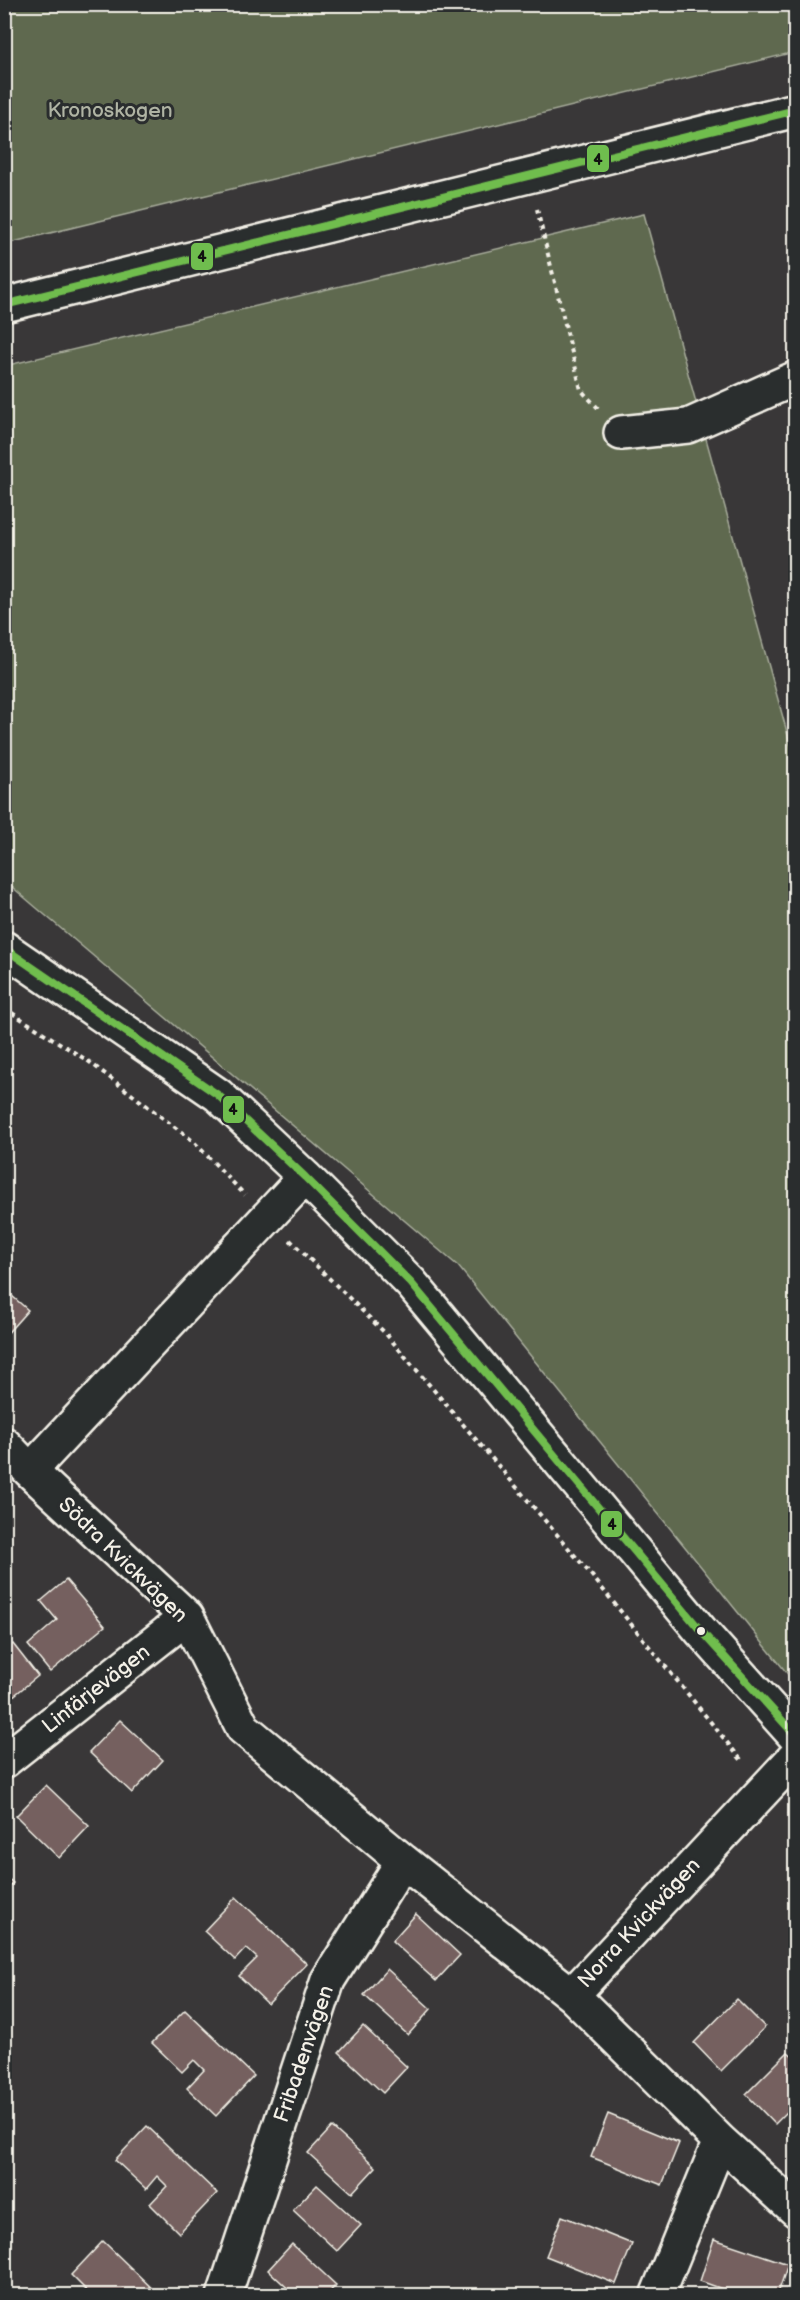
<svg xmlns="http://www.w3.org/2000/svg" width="800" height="2300" font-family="'Balsamiq Sans',sans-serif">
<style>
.green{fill:#5e6950;stroke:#a9ad9c;stroke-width:1.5}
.building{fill:#74615e;stroke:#f4f1e8;stroke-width:1.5}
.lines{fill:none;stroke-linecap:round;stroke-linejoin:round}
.minor-casing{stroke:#f4f1e8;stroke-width:38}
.path{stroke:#f4f1e8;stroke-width:4;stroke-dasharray:4.5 4.5;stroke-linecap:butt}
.minor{stroke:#2a2d2e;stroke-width:33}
.bus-1-casing{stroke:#2a2d2e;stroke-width:12}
.bus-1{stroke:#6fbd4e;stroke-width:8}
.bus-dot{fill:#f4f1e8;stroke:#2a2d2e;stroke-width:2}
.labels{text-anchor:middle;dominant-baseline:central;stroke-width:6;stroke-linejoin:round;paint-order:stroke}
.park-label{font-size:21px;fill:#b0b4a4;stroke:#2a2d2e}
.street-label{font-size:21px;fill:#f4f1e8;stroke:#2a2d2e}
.line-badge{stroke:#2a2d2e;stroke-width:2}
.pale-badge-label{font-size:16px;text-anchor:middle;font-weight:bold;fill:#111}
</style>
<rect width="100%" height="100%" fill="#393738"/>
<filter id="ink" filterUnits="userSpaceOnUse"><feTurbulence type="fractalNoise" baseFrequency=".0167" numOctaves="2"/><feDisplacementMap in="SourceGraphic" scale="12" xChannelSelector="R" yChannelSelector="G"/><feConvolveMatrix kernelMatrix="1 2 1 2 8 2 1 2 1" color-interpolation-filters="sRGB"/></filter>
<g filter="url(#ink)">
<path class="green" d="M4,5H795V52L5,244Z
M644,214L795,761V1683L458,1266L5,881L4,366Z"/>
<path class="building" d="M4,1289L28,1310L4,1337Z
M66,1580L105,1626L50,1672L28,1645L57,1620L41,1601Z
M13,1644L38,1676L6,1702L4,1650Z
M120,1720L163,1760L132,1793L89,1752Z
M46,1785L89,1826L59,1858L16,1816Z
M4,1875L13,1883L4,1892Z
M236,1897L307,1964L268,2004L239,1976L257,1958L246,1948L235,1960L204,1931Z
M416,1914L460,1955L436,1981L392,1941Z
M387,1969L431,2009L408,2035L364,1995Z
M737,1999L765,2027L721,2071L694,2043Z
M185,2010L254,2076L216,2116L187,2088L204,2070L194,2060L182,2072L152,2043Z
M363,2026L407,2067L383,2093L339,2052Z
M788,2052L796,2059V2103L775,2124L746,2094Z
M608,2114L679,2143L662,2185L591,2157Z
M147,2126L217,2193L179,2233L150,2204L167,2186L157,2176L146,2189L115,2160Z
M332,2127L376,2167L352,2193L308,2153Z
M317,2185L361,2225L337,2251L293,2210Z
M562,2216L632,2244L616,2284L546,2256Z
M714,2239L788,2264L777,2296H742L700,2281Z
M103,2241L160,2296H117L113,2292L110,2296H92L71,2275Z
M292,2244L336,2285L326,2296H296L268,2270Z"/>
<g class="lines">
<defs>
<path id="minor" d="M4,305L796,110
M621,433L688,426L796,378
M4,948L218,1095L305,1177L411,1283L701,1631L796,1737
M4,1444L30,1471L187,1617L243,1728L403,1861L572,1995L720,2141L796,2210
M30,1471L305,1177
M4,1761L187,1617
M572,1995L796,1756
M224,2296L328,1980L403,1861
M657,2296L720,2141"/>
</defs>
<use href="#minor" class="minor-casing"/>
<path class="path" d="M537,209L581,390L598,408
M4,1008L88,1061L193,1141L245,1195
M290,1240L386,1334L588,1571L743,1762
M789,1812L796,1819"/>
<use href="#minor" class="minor"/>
<defs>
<path id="bus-1" d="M4,305L796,110
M4,948L218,1095L305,1177L411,1283L701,1631L796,1736"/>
</defs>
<use href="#bus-1" class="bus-1-casing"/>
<use href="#bus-1" class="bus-1"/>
</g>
</g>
<circle class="bus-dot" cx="701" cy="1631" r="5"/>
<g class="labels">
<g class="park-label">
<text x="110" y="110">Kronoskogen</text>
</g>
<g class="street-label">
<text transform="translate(123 1560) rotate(44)">Södra Kvickvägen</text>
<text transform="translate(96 1689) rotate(-38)">Linfärjevägen</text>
<text transform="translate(639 1923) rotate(-47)">Norra Kvickvägen</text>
<text transform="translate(304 2054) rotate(-71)">Fribadenvägen</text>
</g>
</g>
<g class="line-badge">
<rect x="586" y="144" width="24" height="29" rx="6" fill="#6fbd4e"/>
<rect x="190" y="242" width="24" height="29" rx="6" fill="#6fbd4e"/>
<rect x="222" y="1095" width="23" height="29" rx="6" fill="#6fbd4e"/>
<rect x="600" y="1510" width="23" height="28" rx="6" fill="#6fbd4e"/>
</g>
<g class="pale-badge-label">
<text x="598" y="165">4</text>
<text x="202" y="262">4</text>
<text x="233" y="1115">4</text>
<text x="612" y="1530">4</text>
</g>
<rect width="800" height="2300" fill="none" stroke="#2a2d2e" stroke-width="24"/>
<rect x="12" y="12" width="776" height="2276" fill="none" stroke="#f4f1e8" stroke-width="2" filter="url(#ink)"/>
</svg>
